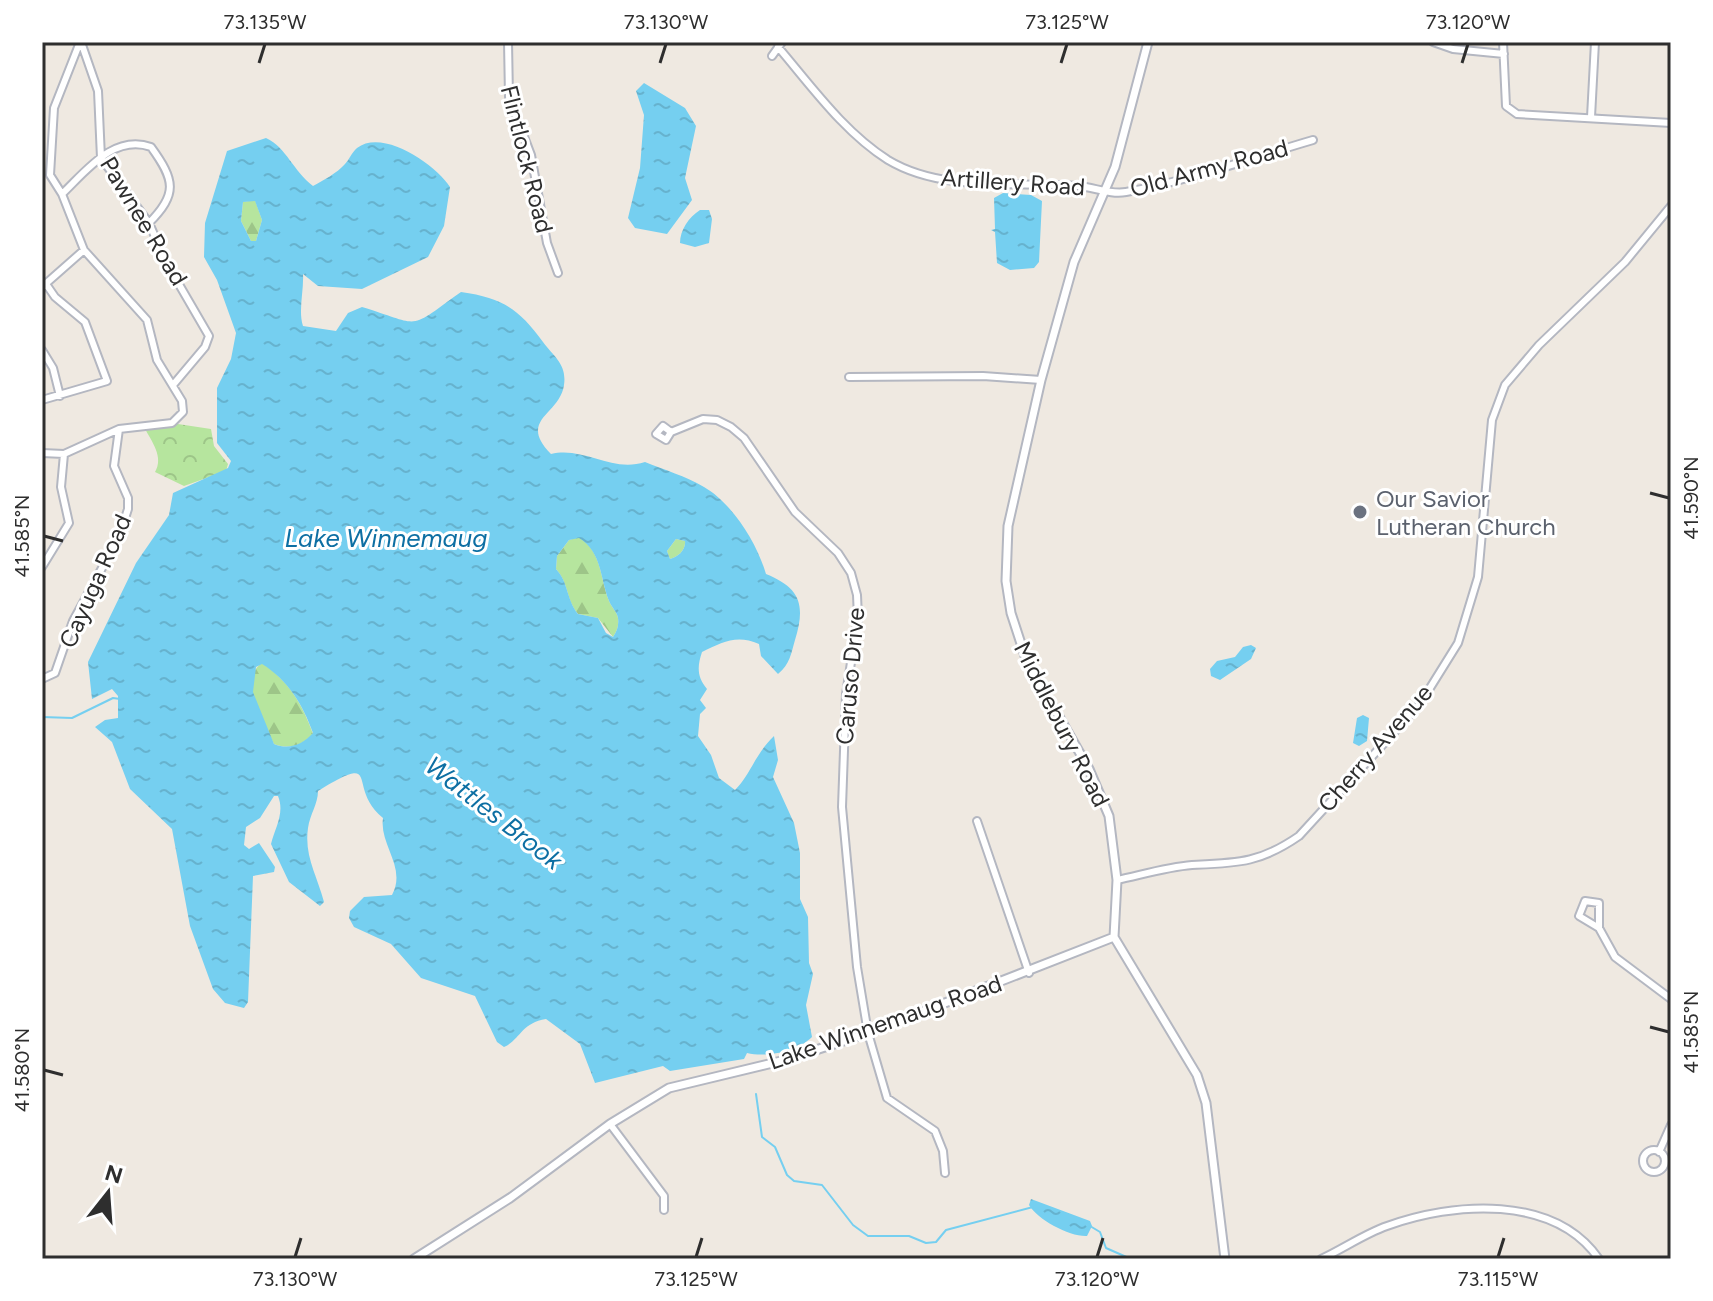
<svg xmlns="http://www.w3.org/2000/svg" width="1713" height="1301" font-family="Figtree,sans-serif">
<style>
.forest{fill:url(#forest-firs)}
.park{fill:url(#park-crowns)}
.water{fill:url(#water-ripples);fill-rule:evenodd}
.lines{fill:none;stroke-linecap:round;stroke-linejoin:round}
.stream{stroke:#75cff0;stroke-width:2}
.minor-casing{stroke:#b4b7c1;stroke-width:10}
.tertiary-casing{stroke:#b4b7c1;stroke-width:11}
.minor{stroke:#fff;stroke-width:6}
.tertiary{stroke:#fff;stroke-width:7}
.ticks{fill:none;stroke:#2e2e2e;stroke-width:3}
.worship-dot{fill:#6b7280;stroke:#fff;stroke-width:3}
.labels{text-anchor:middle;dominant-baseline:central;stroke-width:6;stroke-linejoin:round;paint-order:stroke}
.street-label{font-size:24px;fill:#2e2e2e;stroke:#fff}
.worship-label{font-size:24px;fill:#5b616d;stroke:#fff;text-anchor:start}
.water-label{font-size:26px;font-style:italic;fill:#0d6fa3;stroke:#fff}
.neatline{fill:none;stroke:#2e2e2e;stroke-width:3}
.ticks-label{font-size:20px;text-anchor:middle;fill:#2e2e2e}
</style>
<defs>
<pattern id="forest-firs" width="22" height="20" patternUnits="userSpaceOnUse" patternTransform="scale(2)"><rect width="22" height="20" fill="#b6e59e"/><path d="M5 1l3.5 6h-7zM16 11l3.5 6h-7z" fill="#9dc588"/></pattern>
<pattern id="park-crowns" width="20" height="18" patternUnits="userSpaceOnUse" patternTransform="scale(2)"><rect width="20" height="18" fill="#b6e59e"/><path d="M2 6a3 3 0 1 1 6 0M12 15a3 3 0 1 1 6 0" fill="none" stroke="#9dc588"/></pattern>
<pattern id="water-ripples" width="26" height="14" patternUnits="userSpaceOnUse" patternTransform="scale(2)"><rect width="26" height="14" fill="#75cff0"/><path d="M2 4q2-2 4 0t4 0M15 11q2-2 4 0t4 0" fill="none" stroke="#66b2ce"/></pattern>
</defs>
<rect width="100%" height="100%" fill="#efe9e1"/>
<path class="forest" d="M255,200L262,220L256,241H251L241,221L243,202Z
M579,537C602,552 600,578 609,601C612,608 617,612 618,618C619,626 617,631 613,637L598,618L578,614C566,600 569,583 556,569L557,556L569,540Z
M676,539L685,541C686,550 678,557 670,559L667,551Z
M262,663C288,680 303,705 313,734C302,745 290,750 274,744C265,725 237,680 262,663Z"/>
<path class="park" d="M158,421L211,429L214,446L228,464L226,471L184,486L155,472C164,457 152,442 144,427Z"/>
<path class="water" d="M644,83L685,108L696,126L685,178L692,200L667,234L635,228L628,218L640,168L644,115L636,91Z
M266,138C287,148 293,171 313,186C324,180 337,173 345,164C349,160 352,152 357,148C383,128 436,165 450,187L444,226L428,257L362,289L318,286L303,274C304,291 298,311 303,326L336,331L348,313L362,307C424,326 406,331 461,292C503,298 519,309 543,342C554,357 567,364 564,385C560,415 517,419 551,454C584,446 611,473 645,462C665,470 685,476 704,487C732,503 757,543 766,574C800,588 806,604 795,640C791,654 790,664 778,674L761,656L759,644C737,634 722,642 702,652C697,667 697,677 707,689L700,700L706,708L700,714L698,736L711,755L719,778L735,790C751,774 755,754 774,736L778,760L773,777L794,823L800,853V899L808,917L809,963L813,974L806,1005L812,1037C798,1051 767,1058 747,1053L744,1059L670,1071L663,1066L595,1083L580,1044L546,1019C521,1023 521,1039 504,1047L497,1042L475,996L421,978L391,944L354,927L349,918L350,911L364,897L392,895C407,867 379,845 383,818C345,787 384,751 318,791C318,804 310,814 308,828C304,856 317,875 324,902L320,906L289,882L271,844C275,828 285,813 278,796H274L260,818L246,827L244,845L249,849L259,843L275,867L274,872L253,876L248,1002L244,1008L225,1003L213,989L190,926L172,829L130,789L112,742L95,727L105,720L118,718V696L112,689L92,699L88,662L136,563L169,515L173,493L228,468L231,461L217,443V388L231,359L236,333L217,280L204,257L205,223L227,151ZM255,201L262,220L256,241H251L241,221L243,202ZM579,538C602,552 600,578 609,601C612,608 617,612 618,618C619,626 617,631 613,637L606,633L598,618L578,614C566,599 569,583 556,569L557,556L569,540ZM676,539L685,541C686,550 678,557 670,559L667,551ZM262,664C288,680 303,705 313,733C302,745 289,750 274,744L253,692L256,667Z
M1003,193L1031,195L1042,201L1039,262L1034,268L1010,270L997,263L995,232L991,230L995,229L994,198Z
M700,210H709L712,219L709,243L695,247L680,243C680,230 689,217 700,210Z
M1251,645L1256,648L1251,659L1220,680L1211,676L1210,669L1217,661L1235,657L1243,647Z
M1363,715L1369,718L1367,741L1359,746L1353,743L1357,718Z
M1031,1199L1090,1221L1092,1226L1087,1236C1070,1237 1038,1220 1029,1205Z"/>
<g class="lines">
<path class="stream" d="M42,717L72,718L113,698L120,699
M756,1094L762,1137L775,1147L787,1175L794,1181L822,1185L853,1225L868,1236H909L926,1243L936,1242L946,1230L1033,1207
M1090,1226L1100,1232L1106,1248L1131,1259"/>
<defs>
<path id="minor" d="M81,42L98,91L101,158L149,223L166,262L209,336L205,347L173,385
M508,42L509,97L531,155L547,243L558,273
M1433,42L1453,49L1504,54
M1503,42L1506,106L1517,114L1671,123
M778,47C812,87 844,132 888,160C943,193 1016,181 1078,186C1094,187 1110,195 1126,192C1189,181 1251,158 1313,140
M772,56L782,42
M1591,117L1595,42
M62,194C87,170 114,134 151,147C175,180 178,194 149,223
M42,287L84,250
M42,350L53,368L60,396
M849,377L983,376L1041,380
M42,400L107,381L85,322L55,297L46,284
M671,432L663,426L656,434L666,440L671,432L703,419L717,420L731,427L744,438L795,512L838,553L851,573L857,595L858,618L846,694L842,807L857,967L868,1033L887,1098L935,1131L943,1151L945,1173
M42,453L64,454L119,429L172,423L183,412L182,401L157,360L147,320L84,250L62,194L50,175L54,108L80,42
M42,567L69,523L61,487L64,454
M42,679L55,673L73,621L119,537L128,509V498L114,466L119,429
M977,821L1029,973
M1117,880C1141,875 1167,867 1192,865C1238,863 1260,863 1299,836L1420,704L1458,643L1478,577L1492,420L1505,385L1539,345L1625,262L1671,206
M1599,928V903L1585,901L1579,916L1599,928L1615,957L1671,999
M610,1124L664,1196V1210
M1643 1161a11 11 0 1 1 22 0a11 11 0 1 1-22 0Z
M1659,1152L1671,1125
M1321,1259C1343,1249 1364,1234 1387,1226C1453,1202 1554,1194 1599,1259"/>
<path id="tertiary" d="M1148,42L1115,167L1074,262L1041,380L1008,526L1006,581L1011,613L1026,659L1089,769L1109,816L1117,880L1114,937L1197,1075L1206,1103L1225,1259
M414,1259L510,1198L610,1124L669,1088L785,1060L868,1033L1114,937"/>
</defs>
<use href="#minor" class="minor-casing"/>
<use href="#tertiary" class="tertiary-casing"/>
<use href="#minor" class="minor"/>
<use href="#tertiary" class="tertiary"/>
</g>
<path class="ticks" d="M259,63L265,44M660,63L666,44M1061,63L1067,44M1462,63L1468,44M1650,493L1669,498M44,536L63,541M1650,1027L1669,1032M44,1070L63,1075M295,1257L301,1238M696,1257L702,1238M1097,1257L1103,1238M1498,1257L1504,1238"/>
<circle class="worship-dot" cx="1360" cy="512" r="8"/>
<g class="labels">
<g class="street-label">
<text transform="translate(527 159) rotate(76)">Flintlock Road</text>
<text transform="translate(1209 168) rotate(-15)">Old Army Road</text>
<text transform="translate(1013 182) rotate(4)">Artillery Road</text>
<text transform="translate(144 221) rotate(59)">Pawnee Road</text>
<text transform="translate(95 581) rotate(-66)">Cayuga Road</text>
<text transform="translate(850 676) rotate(-85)">Caruso Drive</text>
<text transform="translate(1062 724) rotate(63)">Middlebury Road</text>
<text transform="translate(1375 748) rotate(-49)">Cherry Avenue</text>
<text transform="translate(885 1022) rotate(-19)">Lake Winnemaug Road</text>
</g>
<g class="worship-label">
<text x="1376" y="498">Our Savior<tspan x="1376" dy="28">Lutheran Church</tspan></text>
</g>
<g class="water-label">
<text x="386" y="538">Lake Winnemaug</text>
<text transform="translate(494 813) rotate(38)">Wattles Brook</text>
</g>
</g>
<rect width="1713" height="1301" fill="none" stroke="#ffffff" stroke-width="88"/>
<g transform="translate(108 1193) rotate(17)" stroke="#ffffff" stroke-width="6" paint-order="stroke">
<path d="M0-6L14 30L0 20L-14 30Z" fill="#2e2e2e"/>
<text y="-12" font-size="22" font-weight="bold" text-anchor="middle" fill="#2e2e2e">N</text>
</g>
<rect x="44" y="44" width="1625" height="1213" class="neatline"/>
<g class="ticks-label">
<text x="265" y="29">73.135°W</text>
<text x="666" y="29">73.130°W</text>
<text x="1067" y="29">73.125°W</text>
<text x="1468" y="29">73.120°W</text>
<text transform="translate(1691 498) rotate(-90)" y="7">41.590°N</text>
<text transform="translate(22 536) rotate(-90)" y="7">41.585°N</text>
<text transform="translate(1691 1032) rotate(-90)" y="7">41.585°N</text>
<text transform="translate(22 1070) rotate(-90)" y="7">41.580°N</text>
<text x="295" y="1286">73.130°W</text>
<text x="696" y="1286">73.125°W</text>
<text x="1097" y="1286">73.120°W</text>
<text x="1498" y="1286">73.115°W</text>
</g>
</svg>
